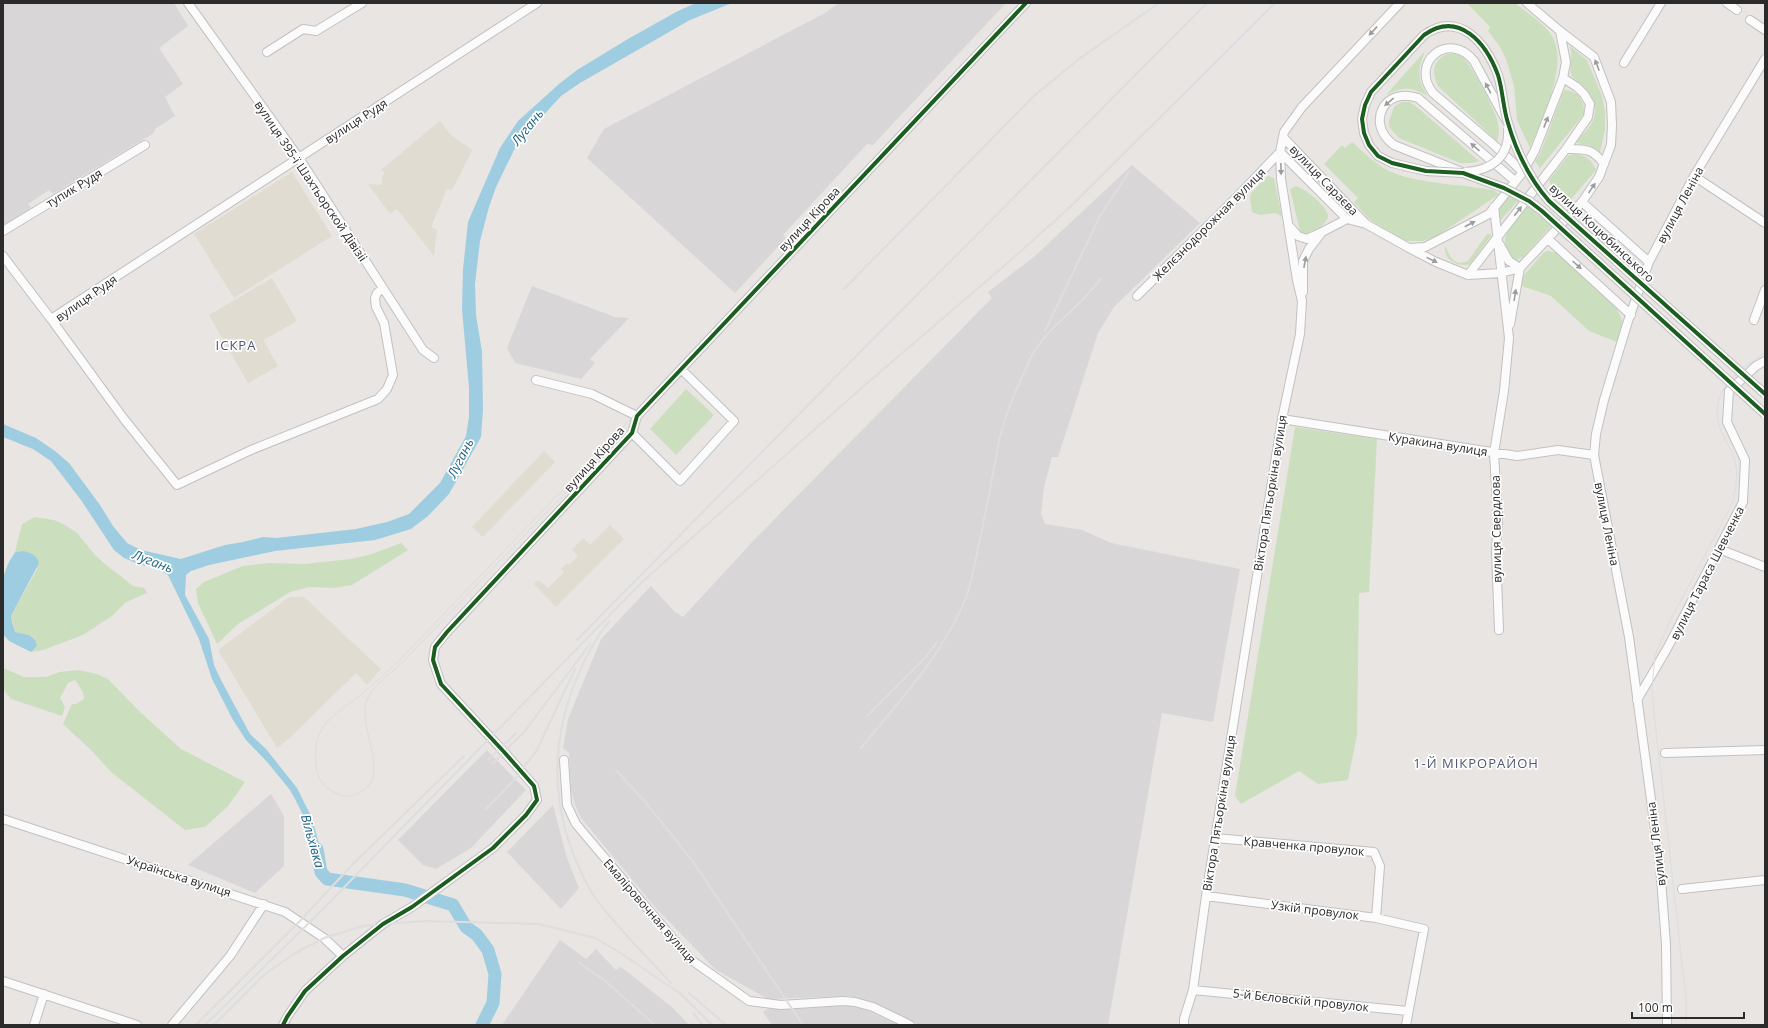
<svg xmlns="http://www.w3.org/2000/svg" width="1768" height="1028" font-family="'Open Sans',sans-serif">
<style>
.industrial{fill:#d9d6d8}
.education{fill:#e1dcd1}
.green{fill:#cbdfbf}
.water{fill:#9ecde1}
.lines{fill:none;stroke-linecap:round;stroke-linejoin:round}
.river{stroke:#9ecde1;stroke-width:13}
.minor-casing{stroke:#c2c1c1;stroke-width:10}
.minor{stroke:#fcfbfb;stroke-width:8}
.tram{stroke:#dedddf;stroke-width:1}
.rail{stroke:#dedddf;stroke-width:2}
.minor-bridge-casing{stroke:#c2c1c1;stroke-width:10;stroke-linecap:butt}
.minor-bridge{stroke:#fcfbfb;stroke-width:8}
.cycleway-casing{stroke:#fff;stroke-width:6}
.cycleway{stroke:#1b5e20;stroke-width:4}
.oneway{fill:#9e9d9d}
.labels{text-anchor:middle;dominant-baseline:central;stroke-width:3.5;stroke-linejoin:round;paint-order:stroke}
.street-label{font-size:12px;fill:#2b2b2b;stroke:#fff}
.water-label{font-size:13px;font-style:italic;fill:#1e628b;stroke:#fff}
.neighbourhood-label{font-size:13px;letter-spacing:1px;fill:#505676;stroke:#fff}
</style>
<rect width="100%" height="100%" fill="#e8e5e2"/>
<path class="industrial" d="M3,3H174L188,26L159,48L183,84L165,97L175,116L155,129L154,133L53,194L49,190L28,204L31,208L3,226Z
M839,3H1006L873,145L867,144L783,235L786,238L735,293L587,158L604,129L825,13Z
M1132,165L1200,223L1114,307L1098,333L1058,457H1052L1044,487L1041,514L1045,524L1082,530L1111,543L1240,569L1213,722L1162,713L1108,1025H918L878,1004L850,996L768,999L716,970L655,907L581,818L575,805L571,789L569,753L563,748L568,719L601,639L651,586L675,612L683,617L755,539L992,298L988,292L1035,256Z
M532,286L615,317L629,318L590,359L595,363L581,379L515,363L507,348Z
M487,750L526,790L471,848L436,869L423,865L398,840Z
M271,794L284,816V866L255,893L188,865Z
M553,805L567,858L579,888L561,909L507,852Z
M560,940L586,959L596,949L616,970L621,967L672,1007L689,1025H502Z
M832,1006H857L899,1025H772L763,1012L770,1007L784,1009Z"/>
<path class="education" d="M440,121L450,134L472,150L452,190L447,189L431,227L437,230L434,256L397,209L390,214L368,184L380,185L382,183V176L385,174L382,169Z
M292,172L332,236L234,298L194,234Z
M272,278L297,321L263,340L278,366L248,383L209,315Z
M544,451L555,462L483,537L472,527Z
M610,525L624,539L556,607L534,584L538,580L548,588L564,572L561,569L567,563L569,565L578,556L572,550L583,538L590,545Z
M289,597H304L381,669L367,685L356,673L291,737L277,748L218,650Z"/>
<path class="green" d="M1467,3H1515C1527,13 1544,23 1552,36C1569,64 1542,120 1530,148L1517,120L1514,86L1506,59L1500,47L1488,31L1490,27Z
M1570,46L1587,60L1602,96L1605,111V130L1600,152L1589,145L1576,143C1580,136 1587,131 1591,124C1599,111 1594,96 1584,87C1580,82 1573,79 1571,74C1569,67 1573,56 1570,46Z
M1425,51C1424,55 1422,58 1421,63C1417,75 1421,87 1428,96C1411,87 1404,86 1386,95Z
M1447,54C1451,54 1456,53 1460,55C1469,59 1494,108 1497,119C1499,127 1500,134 1497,141L1438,86C1431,73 1433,60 1447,54Z
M1564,90C1578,90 1585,102 1584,114L1540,168L1535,161L1540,154Z
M1401,102H1410L1418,108L1479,161L1471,163H1460L1399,138L1389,127V121L1394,107Z
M1352,142C1365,153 1378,167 1394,173C1422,184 1461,184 1492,190L1497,192L1498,195L1437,236L1423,241H1406L1370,220L1354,202L1358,198L1324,164L1342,145L1345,148Z
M1574,154C1586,155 1591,159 1596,170L1568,203L1551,186L1549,180L1568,156Z
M1268,176L1274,178L1282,217L1276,213L1260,215L1252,212L1250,198L1251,193Z
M1296,186C1304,188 1326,205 1328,215C1329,222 1315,232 1309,234C1305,235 1303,233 1300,231L1290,189Z
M1509,195L1519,200L1499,222L1497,209Z
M1528,205L1553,224L1523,257L1517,260C1511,258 1508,255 1506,249C1501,231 1517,218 1528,205Z
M1487,234H1491V236L1470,264C1458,268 1443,260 1445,246C1450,256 1454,267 1468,261Z
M1548,251L1558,253L1617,309L1623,322L1617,342L1589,331L1551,296L1522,286L1523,277L1526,273L1543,253Z
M686,389L714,415L676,455L650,429Z
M1295,427L1377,439L1369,592L1359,593L1357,735L1348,780L1318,784L1299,771L1241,804L1235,796Z
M35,517L54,520L65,525L77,533L95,555L105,564L133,586L144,588L147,593L126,602L112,616L83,635L43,650L31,652L37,646L29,635L15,632L11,616L37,569L23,551L15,552L22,524Z
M401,543L408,550L352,585L335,588L309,587L290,592L238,624L217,644L198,603L196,589L204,582L243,566L270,563L304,564L351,559L372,554Z
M3,668L24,677H46L60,672L78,670L97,674L108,679L140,712L181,749L245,782L228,806L205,827L185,830L111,772L91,750L63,724L72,704H76L84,699L83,692L75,680L68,683L60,698L65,707L62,716L11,699L3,689Z"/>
<path class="water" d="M696,3H732L690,20L580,83L561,96L517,144L496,187L489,207L480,241L475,284L476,315L482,352L483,410L481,437L449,494L428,516L411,529L375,540L275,551L209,565L191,571L186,575L185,595L209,639L214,665L221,680L250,734L266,749L297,788L312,818L325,867H318L317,855L308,836L302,813L295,799L290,790L268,763L246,740L233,720L212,679L199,639L168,575L154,567L141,565L124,558L114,550L81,500L51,461L33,449L3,437V424L36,438L55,451L69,463L100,505L113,526L127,543L141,550L181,559L225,545L243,542L263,537L276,538L356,529L387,522L409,514L440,483L466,436L469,417V388L462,309L463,269L468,222L500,148L518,121L559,84L577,70L628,39L676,12Z
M23,551C31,553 36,554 39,563L11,616L12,622L15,632L29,635L35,640L37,646L31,652L9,641L3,634V577L9,562L15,552Z"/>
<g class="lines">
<path class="river" d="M317,849L321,872L327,879L405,890L453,905L466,927L477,935L488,950L495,974L493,1003L482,1025"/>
<defs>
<path id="minor" d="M188,3L299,158L423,350L434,358
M1727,3L1737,10
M1750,20L1765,30
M267,52L303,29L316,31L362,3
M1624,63L1661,3
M1506,120L1474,61C1449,30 1409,62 1433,93L1494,145L1523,172
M1283,137L1365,223
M1566,149C1585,149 1592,148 1604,164
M1462,172L1394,145C1365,124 1384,86 1418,98L1515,181
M1694,176L1765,223
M1582,202L1649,262
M1494,207L1509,338L1504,391L1494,453L1498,520L1496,551L1499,630
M1290,227L1298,236L1307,239L1320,233
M3,231L145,145
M1548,239L1631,315
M1500,245L1509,261L1520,268L1510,324
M1410,248L1425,247L1489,214L1523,172L1535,150L1563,78L1566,62L1560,31
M3,256L51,319
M1468,275L1566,149L1588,117L1590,104L1584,94L1577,87L1563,78
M383,288L377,293L375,298L376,307L384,323L393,375L387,389L378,399L251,450L177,485L124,419L51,319L537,3
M1303,292V261L1309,249L1322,232L1347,219L1366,224L1409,248L1436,262L1468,275L1501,273L1520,268L1582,202L1599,177L1611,145L1612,125L1611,102L1594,57L1560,31L1527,3
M1137,296L1238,196L1280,152L1347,219
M1754,320L1765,290
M536,380L592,394L637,416
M1282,419L1517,456L1558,450L1594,455
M632,433L680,481L734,421L681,369
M1719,549L1765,567
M1637,700L1668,647L1743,502L1745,460L1727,422L1729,391L1756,366L1765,361
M1665,753L1765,750
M564,760L567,805L576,824L690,959L749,1001L781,1005L843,1001L855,1002L873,1007L910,1025
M3,819L285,912L324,938L343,956
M1215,838L1374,852L1380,866L1376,918
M1682,889L1765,880
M1206,896L1376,918L1424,929L1406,1025
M3,981L137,1025
M1193,990L1408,1011
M34,1025L44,994
M172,1025L230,956L264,904
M283,1025L287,1017L305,991L343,956L383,924L412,907L493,848L526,815L537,800L534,786L505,753L441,684L433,660L435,647L447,632L632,433L637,416L1026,3
M1184,1025V1019L1193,990L1206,896L1282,419L1300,334L1302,301L1297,280L1281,179L1280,152L1284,132L1302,107L1400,3
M1667,1025L1666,944L1660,866L1629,637L1594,455L1596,434L1604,400L1628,321L1649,262L1694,176L1765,59"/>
</defs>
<use href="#minor" class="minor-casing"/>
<use href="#minor" class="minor"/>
<path class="tram" d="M1023,3L685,362L394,666C384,674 374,684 364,692C350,704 330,714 321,731C315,741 315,752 316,763C316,773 320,783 329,789C338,795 347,799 357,794C393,779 359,732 366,703C370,687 389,675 400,665L592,465L636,421L1030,3
M1686,1025V999L1653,704L1652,688L1655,655L1671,619L1733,502C1735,489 1739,474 1735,462C1732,450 1724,439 1720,428C1707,392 1738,370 1765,353"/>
<path class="rail" d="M844,289L1035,95L1079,59L1159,3
M1045,331L1101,214L1129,172
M610,621C593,639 581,667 572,690C548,757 554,823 588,886C599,906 616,923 631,940
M577,640L875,337L1207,3
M867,716L926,657L937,642
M861,748C900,700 944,654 967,595C973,577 976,557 980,539C987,506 993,474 999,441C1005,413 1018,386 1030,359C1047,326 1080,308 1101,278
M489,759L516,733
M493,763L525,731L590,644
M616,770L647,804L694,863L803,1025
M486,809L515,779L537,750L575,669
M627,936L671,983
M578,962L604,980L655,1025
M689,993L726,1025
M693,1013L703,1025
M196,1025L299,922L352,865L464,756
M205,1025L323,909L642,582L865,385L1011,260L1069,208L1275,3
M214,1025L266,973L297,952L324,938L363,926L424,921L539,924L595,938L616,950L681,994L712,1025"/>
<defs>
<path id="minor-bridge" d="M1466,172C1493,170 1510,156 1508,128
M1765,394L1549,201C1530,179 1516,151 1508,123C1503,108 1503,91 1498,75C1486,43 1459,10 1424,35L1371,92L1365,105L1362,119L1364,133L1369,145L1378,156L1392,163L1426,171L1463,173L1504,188L1529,201L1542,211L1765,414"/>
</defs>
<use href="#minor-bridge" class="minor-bridge-casing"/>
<use href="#minor-bridge" class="minor-bridge"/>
<defs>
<path id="cycleway" d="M1765,394L1549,201C1530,179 1516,151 1508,123C1503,108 1503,91 1498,75C1486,43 1459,10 1424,35L1371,92L1365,105L1362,119L1364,133L1369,145L1378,156L1392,163L1426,171L1463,173L1504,188L1529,201L1542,211L1765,414
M283,1025L287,1017L305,991L343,956L383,924L412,907L493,848L526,815L537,800L534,786L505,753L441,684L433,660L435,647L447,632L632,433L637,416L1026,3"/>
</defs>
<use href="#cycleway" class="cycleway-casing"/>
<use href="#cycleway" class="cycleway"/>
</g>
<defs><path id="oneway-solid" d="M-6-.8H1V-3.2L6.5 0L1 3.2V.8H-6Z"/></defs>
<g class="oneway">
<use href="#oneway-solid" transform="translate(1373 31) rotate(133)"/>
<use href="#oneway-solid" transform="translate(1597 65) rotate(-111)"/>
<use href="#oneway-solid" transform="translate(1488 88) rotate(-118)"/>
<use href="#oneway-solid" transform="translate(1389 102) rotate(140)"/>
<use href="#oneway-solid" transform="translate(1546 122) rotate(-69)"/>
<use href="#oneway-solid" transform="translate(1475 147) rotate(-139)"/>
<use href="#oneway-solid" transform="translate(1281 169) rotate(89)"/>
<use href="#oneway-solid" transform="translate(1592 188) rotate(-56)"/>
<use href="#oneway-solid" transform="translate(1518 211) rotate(-52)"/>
<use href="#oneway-solid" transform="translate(1470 224) rotate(-28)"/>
<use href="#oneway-solid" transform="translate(1432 260) rotate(26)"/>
<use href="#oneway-solid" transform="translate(1305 262) rotate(-79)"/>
<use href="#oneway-solid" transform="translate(1577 265) rotate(42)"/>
<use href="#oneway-solid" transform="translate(1515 295) rotate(-81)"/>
</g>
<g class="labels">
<g class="street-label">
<text transform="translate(356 121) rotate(-33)">вулиця Рудя</text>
<text transform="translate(1324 180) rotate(46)">вулиця Сараєва</text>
<text transform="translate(311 181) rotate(56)">вулиця 395-ї Шахтьорской Дівізіі</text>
<text transform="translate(74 188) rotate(-31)">тупик Рудя</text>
<text transform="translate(1680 205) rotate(-62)">вулиця Леніна</text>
<text transform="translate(809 219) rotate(-47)">вулиця Кірова</text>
<text transform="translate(1209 224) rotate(-45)">Желєзнодорожная вулиця</text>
<text transform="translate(1602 233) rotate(43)">вулиця Коцюбинського</text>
<text transform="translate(86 298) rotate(-35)">вулиця Рудя</text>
<text transform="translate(1438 444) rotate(9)">Куракина вулиця</text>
<text transform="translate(594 459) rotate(-48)">вулиця Кірова</text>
<text transform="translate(1270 493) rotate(-81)">Віктора Пятьоркіна вулиця</text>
<text transform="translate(1607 524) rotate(79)">вулиця Леніна</text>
<text transform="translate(1496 529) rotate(-91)">вулиця Свердлова</text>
<text transform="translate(1707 573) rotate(-63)">вулиця Тараса Шевченка</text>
<text transform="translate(1219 813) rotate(-81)">Віктора Пятьоркіна вулиця</text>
<text transform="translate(1656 844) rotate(-97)">вулиця Леніна</text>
<text transform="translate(1304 846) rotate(5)">Кравченка провулок</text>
<text transform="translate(179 876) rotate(18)">Українська вулиця</text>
<text transform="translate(1315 910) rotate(7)">Узкій провулок</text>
<text transform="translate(650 911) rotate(49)">Емаліровочная вулиця</text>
<text transform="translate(1301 1000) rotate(6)">5-й Бєловскій провулок</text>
</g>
<g class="water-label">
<text transform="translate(527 127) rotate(-51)">Лугань</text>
<text transform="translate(460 458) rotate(-63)">Лугань</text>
<text transform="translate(153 561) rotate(21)">Лугань</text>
<text transform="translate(313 841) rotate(74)">Вільхівка</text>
</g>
<g class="neighbourhood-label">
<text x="236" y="345">ІСКРА</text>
<text x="1476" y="763">1-Й МІКРОРАЙОН</text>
</g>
</g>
<rect width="1768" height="1028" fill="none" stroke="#2b2b2b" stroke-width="8"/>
<path d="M1632 1012v6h112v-6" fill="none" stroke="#2b2b2b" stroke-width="2"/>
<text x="1638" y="1012" font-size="12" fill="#2b2b2b" stroke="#ffffff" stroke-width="3" paint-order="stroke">100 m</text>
</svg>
